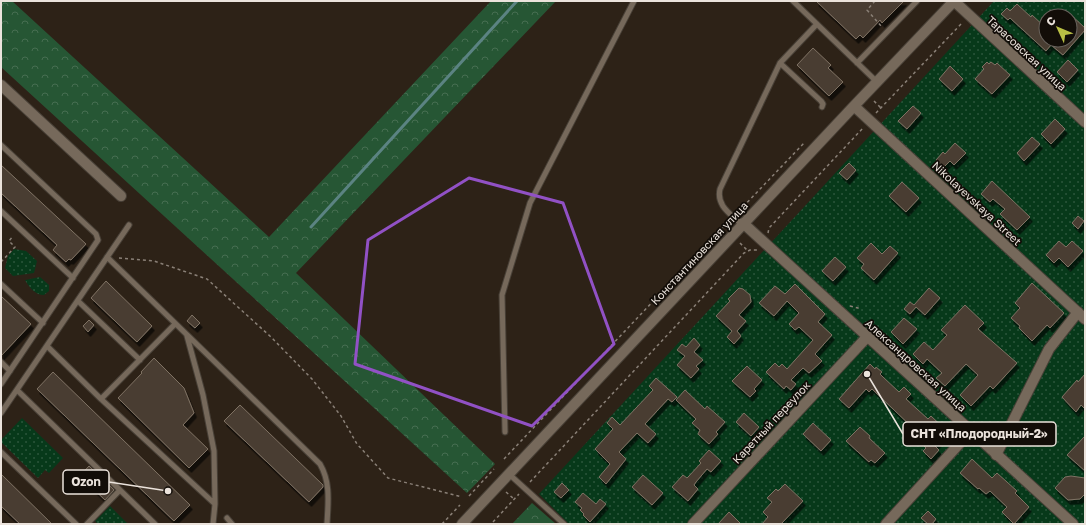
<svg xmlns="http://www.w3.org/2000/svg" width="1086" height="525" font-family="'Golos Text',sans-serif">
<style>
.green{fill:url(#green-dots);fill-rule:evenodd}
.forest{fill:url(#forest-crowns)}
.lines{fill:none;stroke-linecap:round;stroke-linejoin:round}
.stream{stroke:#5b8382;stroke-width:3}
.building{fill:#4a3e32;stroke:#7f7264;filter:url(#shadow)}
.lane-casing{stroke:#484037;stroke-width:7}
.street-casing{stroke:#484037;stroke-width:12}
.path{stroke:#8a8077;stroke-width:1.5;stroke-dasharray:3 3;stroke-linecap:butt}
.lane{stroke:#76695b;stroke-width:5}
.street{stroke:#76695b;stroke-width:10}
.marked{fill:none;stroke:#9151c5;stroke-width:3;stroke-linejoin:round}
.labels{text-anchor:middle;dominant-baseline:central;stroke-width:3.5;stroke-linejoin:round;paint-order:stroke}
.street-label{font-size:11px;fill:#ebe3dc;stroke:#120d08}
.leader{fill:none;stroke:#ebe3dc;stroke-width:1.5}
.callout-dot{fill:#ebe3dc;stroke:#120d08;stroke-width:1.5}
.callout{fill:#120d08;stroke:#ebe3dc;stroke-width:1.5}
.callout-label{font-size:12px;text-anchor:middle;font-weight:bold;fill:#ebe3dc}
</style>
<defs>
<pattern id="green-dots" width="8" height="8" patternUnits="userSpaceOnUse"><rect width="8" height="8" fill="#07391a"/><path d="M2 2h.1M6 6h.1" fill="none" stroke="#2b563b" stroke-width="1.8" stroke-linecap="round"/></pattern>
<pattern id="forest-crowns" width="20" height="18" patternUnits="userSpaceOnUse"><rect width="20" height="18" fill="#265634"/><path d="M2 6a3 3 0 1 1 6 0M12 15a3 3 0 1 1 6 0" fill="none" stroke="#466e51"/></pattern>
<filter id="shadow"><feDropShadow dx="2.5" dy="4.5" stdDeviation="0" flood-color="#0009"/></filter>
</defs>
<rect width="100%" height="100%" fill="#2d2217"/>
<path class="green" d="M994,1H1085V524H569L539,494ZM1046,16H1070V40H1046Z
M14,249L26,251L37,261L34,273L13,276L5,268L8,256Z
M40,277L49,285V291L44,295C35,295 29,287 25,280Z
M22,418L63,458L49,473L45,470L38,478L1,442V440Z
M110,506L128,524H98L95,521Z"/>
<path class="forest" d="M1,1H12L269,237L491,1H556L296,273L495,464L467,493L1,67Z
M532,503L556,524H512Z"/>
<g class="lines">
<path class="stream" d="M311,227L517,1"/>
</g>
<path class="building" d="M816,1H904L882,23L880,20L863,38L860,35L856,39Z
M1017,4L1031,17L1032,15L1046,28V40H1070V14L1085,28V30L1063,55L1051,45L1046,51L1010,18L1008,20L1001,14L1007,8L1010,11Z
M813,48L831,65L828,68L843,82L829,96L797,65Z
M1068,60L1078,70L1067,82L1057,72Z
M987,62L989,64L991,62L995,65L997,63L1010,75L992,94L975,79L984,69L982,67Z
M950,66L963,79L952,91L939,79Z
M913,106L921,113L907,129L898,121Z
M1055,119L1065,129L1051,144L1041,134Z
M1032,137L1040,144L1024,161L1017,153Z
M955,143L966,153L954,165L950,161L944,167L936,160L943,152L945,154Z
M849,163L856,170L847,180L839,173Z
M1,165L86,244L71,260L69,259L66,262L53,250L57,245L1,193Z
M992,181L1030,217L1017,230L1000,214L1005,209L993,199L990,202L981,194Z
M902,182L919,198L906,212L889,196Z
M1078,216L1084,221L1078,229L1072,223Z
M1059,241L1066,247L1072,241L1083,251L1068,267L1059,258L1054,263L1046,255Z
M871,243L882,254L890,246L898,253L874,280L861,268L864,264L857,258Z
M835,257L846,267L833,281L822,271Z
M106,281L152,326L137,342L91,298Z
M1032,283L1064,313L1050,328L1047,325L1032,341L1019,328L1020,326L1011,318L1020,308L1015,303Z
M795,284L825,314L818,322L832,335L815,354L822,361L809,373L803,368L791,380L796,384L791,390L786,386L784,389L766,372L775,363L779,367L782,364L787,369L813,340L799,327L795,330L789,324L799,313L787,301L774,316L759,303L775,286L785,294Z
M739,288L743,289L750,295L751,302L739,315L746,321L737,331L741,336L734,344L727,337L732,331L716,316L730,301L728,299Z
M929,288L940,298L925,315L916,307L910,314L904,309L910,302L914,305Z
M1,296L31,324L1,356Z
M965,305L984,323L978,329L1017,363L993,389L990,386L971,406L960,395L978,375L966,364L945,386L936,378L942,373L927,359L923,364L913,354L924,342L933,350L947,335L941,330Z
M192,315L200,323L195,328L187,321Z
M904,318L917,329L903,344L891,332Z
M89,320L94,325L88,332L83,326Z
M694,338L700,345L694,352L703,360L696,366L699,369L691,378L677,365L685,356L677,350L682,344L686,347Z
M154,358L184,388L194,413L183,425L208,449L189,468L118,398L142,373L141,372Z
M870,364L875,369L876,367L882,372L880,374L883,377L899,392L904,387L911,394L906,399L928,419L931,416L948,432L935,446L939,450L931,459L923,451L926,448L924,446L932,437L918,425L914,429L872,389L869,392L866,389L849,408L839,399Z
M747,366L762,380L754,389L756,391L750,397L732,381Z
M53,372L190,505L174,521L37,389Z
M1085,374V409L1081,405L1076,412L1062,397L1077,380L1078,382Z
M656,378L677,397L672,402L668,399L645,424L656,434L648,443L637,433L619,452L626,459L606,484L599,477L610,464L595,449L613,429L607,423L612,417L620,425L653,390L649,386Z
M685,390L705,409L707,406L725,422L716,432L718,434L709,444L698,434L700,430L692,423L696,419L676,400Z
M240,405L323,485V487L309,502L224,421Z
M744,413L759,427L751,436L736,422Z
M813,423L831,440L821,451L803,434Z
M860,427L870,436L869,438L885,453L875,463L871,460L869,462L846,441Z
M1085,436V471L1067,455Z
M709,450L721,461L711,472L707,469L696,482L694,485L698,489L688,501L672,487L683,475L687,478L689,476L701,463L699,461Z
M972,459L992,478L997,473L1017,491L1015,493L1029,507L1014,524L1002,512L1007,507L990,491L986,494L979,488L978,489L960,473Z
M89,466L114,490L105,500L80,476Z
M1,474L52,524H20L1,506Z
M643,475L663,493L652,505L632,487Z
M1071,476L1085,478V494L1080,499L1068,500L1055,488L1065,477Z
M562,483L569,490L561,498L554,492Z
M785,484L803,501L781,524H762L768,517L763,512L772,502L767,498L776,489L778,491Z
M583,493L596,504L600,499L606,504L590,522L583,515L584,514L580,510L582,508L575,502Z
M928,511L936,519L932,524H928L921,518Z
M729,512L741,524H718Z"/>
<g class="lines">
<defs>
<path id="lane" d="M793,1L877,82
M780,63L821,101L823,104L822,107
M857,63L917,1
M1,145L96,234L98,240L1,384
M1,211L73,278
M742,225C731,214 716,206 720,189L780,63L817,24
M107,257L320,464C331,483 328,503 327,524
M1,284L43,323
M78,301L140,360
M187,336L203,395L214,451L215,504
M47,346L101,399L215,504L213,524
M1,362L10,371
M17,390L155,524
M101,399L175,324
M1,413L129,225
M505,432L502,295L530,203L634,1
M1,452L76,524
M509,474L564,524
M227,518L232,524
M87,524L120,490"/>
<path id="street" d="M954,1L1085,122
M1,85L121,196
M854,106L1085,319
M743,223L1073,524
M996,455L1049,349L1078,312
M462,524L854,106L954,1
M693,524L867,337
M886,524L971,431"/>
</defs>
<use href="#lane" class="lane-casing"/>
<use href="#street" class="street-casing"/>
<path class="path" d="M875,1L867,10L882,27
M874,101L881,108
M876,113L963,22
M739,211L805,142
M768,233L769,228L863,128
M740,243L747,250
M119,258L154,261L207,279L271,337L312,379L341,416L357,444L388,478L462,497
M1,262L15,247L9,241L13,236
M850,306L858,308L861,310
M504,459L728,222
M530,482L744,253L750,250H758
M506,492L514,499
M469,496L494,469
M493,522L519,494
M442,524L460,505"/>
<use href="#lane" class="lane"/>
<use href="#street" class="street"/>
</g>
<path class="marked" d="M469,178L563,203L614,344L532,426L355,364L368,240Z"/>
<g class="labels">
<g class="street-label">
<text transform="translate(1027 53) rotate(43)">Тарасовская улица</text>
<text transform="translate(977 203) rotate(43)">Nikolayevskaya Street</text>
<text transform="translate(699 253) rotate(-47)">Константиновская улица</text>
<text transform="translate(916 365) rotate(42)">Александровская улица</text>
<text transform="translate(771 422) rotate(-47)">Каретный переулок</text>
</g>
</g>
<path class="leader" d="M867 374L903 434M168 491L109 482"/>
<g class="callout-dot">
<circle cx="867" cy="374" r="4"/>
<circle cx="168" cy="491" r="4"/>
</g>
<g class="callout">
<rect x="903" y="422" width="153" height="24" rx="4"/>
<rect x="63" y="470" width="46" height="24" rx="4"/>
</g>
<g class="callout-label">
<text x="979" y="438">СНТ «Плодородный-2»</text>
<text x="86" y="486">Ozon</text>
</g>
<rect width="1086" height="525" fill="none" stroke="#ebe3dc" stroke-width="4"/>
<g transform="translate(1058 28) rotate(314)"><circle r="19" fill="#120d08" stroke="#69635d"/>
<path d="M0-3L7 15L0 10L-7 15Z" fill="#bac045"/>
<text y="-6" font-size="11" font-weight="bold" text-anchor="middle" fill="#ebe3dc">С</text>
</g>
</svg>
